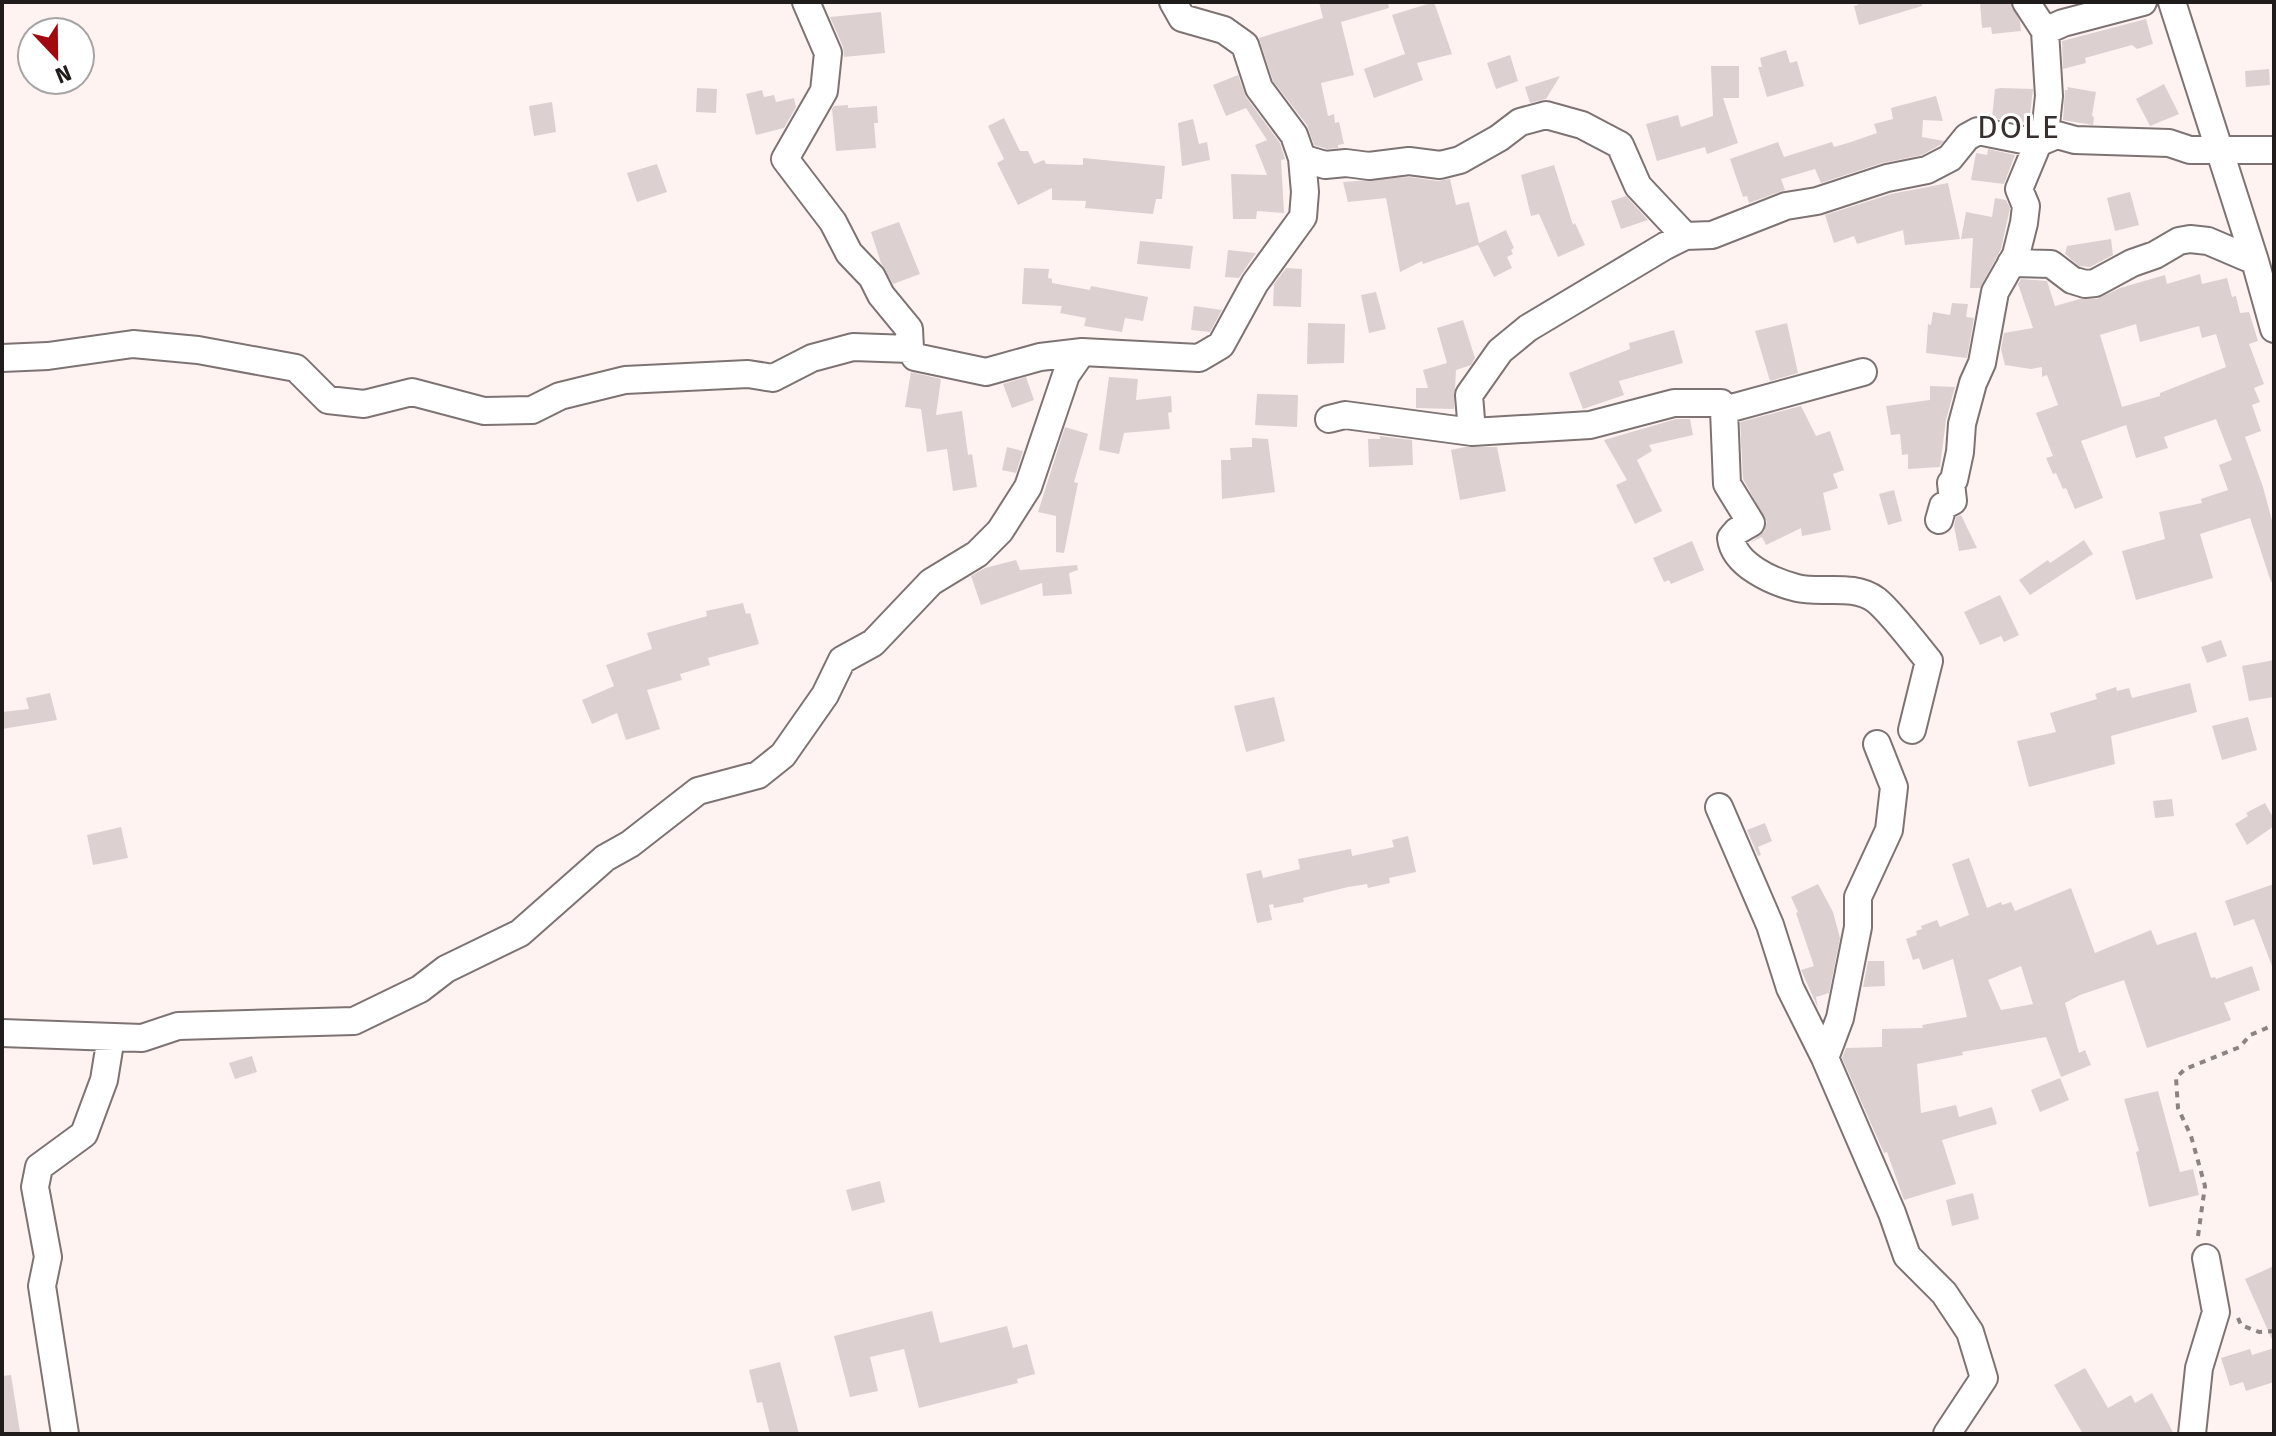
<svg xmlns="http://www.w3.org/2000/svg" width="2276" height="1436" font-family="'Fira Sans',sans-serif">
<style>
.building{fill:#dcd1d0;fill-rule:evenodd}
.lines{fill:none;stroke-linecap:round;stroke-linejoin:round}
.minor-casing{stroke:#7d7372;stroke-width:30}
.path{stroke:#8b8482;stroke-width:4;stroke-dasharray:6 6;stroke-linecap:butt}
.minor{stroke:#fff;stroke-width:26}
.labels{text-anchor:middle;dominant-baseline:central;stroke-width:6;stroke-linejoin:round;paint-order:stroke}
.quarter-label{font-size:32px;letter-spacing:2px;fill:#38302f;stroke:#fff}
</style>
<rect width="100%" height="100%" fill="#fef3f1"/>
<path class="building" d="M1319,2H1388L1389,8L1341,22L1354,75L1321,83L1328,116L1334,114L1335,123L1339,122L1344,144L1338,145V148L1327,149L1314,145L1307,125L1273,81L1259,38L1323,18Z
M1434,2L1452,54L1417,63L1423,80L1374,98L1364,69L1405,54L1392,15Z
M1857,2H1922V6L1859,25L1854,6L1858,5Z
M1980,2H2010L2020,21L2021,31L1992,34L1991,27L1982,28Z
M881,12L885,53L844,57L843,47L830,17Z
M2146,19L2153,44L2137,49L2132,45L2085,58L2086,63L2063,69L2062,41Z
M1786,50L1790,63L1797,61L1804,86L1767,97L1758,67H1762L1760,58Z
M1510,55L1518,81L1496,89L1487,63Z
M1711,66H1739V98H1723L1738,143L1707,154L1705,147L1657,161L1646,124L1678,115L1681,127L1713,116Z
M2269,69L2270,85L2246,87L2245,71Z
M1238,75L1246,97L1280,143L1285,159L1281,160L1284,213L1257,211L1256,219H1233L1231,174L1267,175L1255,145L1267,140L1246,108L1226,116L1213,85Z
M1560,76L1546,99L1530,103L1525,87Z
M2164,84L2179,114L2150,126L2136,99Z
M2067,87L2096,92L2092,115L2094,118L2093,125L2063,120L2065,90H2068Z
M697,88L717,89L716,113L696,112Z
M2001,88L2033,89L2029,123L1992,118L1995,89Z
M762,90L764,97L774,95L776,102L794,98L796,107L784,128L756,135L746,94Z
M1936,96L1943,121L1923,120L1922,137L1944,141L1940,145L1922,155L1882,163L1821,183L1815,169L1781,179L1785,190L1749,203L1747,196L1743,197L1730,159L1778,142L1784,157L1832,142L1834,147L1851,142L1877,133L1874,124L1893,119L1891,108Z
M552,102L556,132L534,136L529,106Z
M848,105V108L877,106L878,123H874L876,148L836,151L832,109L834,106Z
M1004,118L1020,151H1028L1034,164L1044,160L1046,164L1083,165V158L1165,166L1162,199H1156L1153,214L1085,208L1086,201L1052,200V188L1018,205L997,163L1004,159L988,126Z
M1193,119L1199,144L1207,142L1210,160L1182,166L1178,123Z
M1988,149L2015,155L2004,184L1971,180L1976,153L1987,155Z
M657,164L667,192L637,202L627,173Z
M1554,165L1573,225L1575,223L1585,245L1558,257L1539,214L1531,216L1521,175Z
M1409,177L1438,181L1450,179L1456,205L1469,202L1479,243L1506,230L1514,248L1511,250L1513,254L1507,257L1512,268L1494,277L1478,245L1423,264L1422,261L1400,272L1386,198L1348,202L1343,182Z
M1948,183L1960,239L1905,245L1903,230L1857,244L1854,236L1834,243L1825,215L1891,194Z
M2130,192L2139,225L2115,231L2107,198Z
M1626,196L1648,220L1621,229L1611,201Z
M1995,198L2006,200L2010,208L2001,249L1980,288H1970L1973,238L1961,239L1966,212L1992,217Z
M899,222L920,274L893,284L881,263L871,232Z
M2111,239L2113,255L2090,267L2079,266L2065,254L2067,246Z
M1140,241L1193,246L1190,269L1137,264Z
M1228,250L1256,253L1239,278L1225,277Z
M1024,268L1049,269L1048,278L1052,279V283L1090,290L1091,286L1148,297L1143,321L1125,318L1122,332L1084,326L1086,318L1060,313L1062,306L1022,304Z
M1286,268L1302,269L1301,307L1273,306L1274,284Z
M2200,274L2202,284L2227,278L2232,297L2236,296L2240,313L2249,312L2258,341L2249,344L2264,384L2254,388L2260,402L2252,405L2261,431L2245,437L2263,487L2274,528V581L2271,582L2250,518L2200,534L2213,578L2136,600L2122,551L2165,539L2159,512L2202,503L2201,499L2228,490L2219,465L2232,460L2216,419L2164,437L2168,448L2136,458L2126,425L2081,441L2103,498L2075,509L2066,488L2063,489L2056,473L2053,474L2046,458L2053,456L2036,413L2058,405L2047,375L2042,377V367L2031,369L2005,365L2001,349L2004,333L2033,328L2018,284L2021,279L2047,281L2055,306L2080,299H2097L2120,288L2165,275L2167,284ZM2136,324L2140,342L2199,326L2202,338L2216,334L2226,367L2160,393V396L2122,407L2100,335Z
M1376,292L1386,329L1369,333L1361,295Z
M1952,303L1968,304L1966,317L1974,318L1967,358L1926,353L1928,324L1931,325L1933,312L1950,315Z
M1194,306L1222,310L1210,332L1191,330Z
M1463,320L1475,358L1471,365L1456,370L1454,409L1416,408V388H1428L1423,370L1447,363L1437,328Z
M1308,323L1345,324L1344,363L1307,364Z
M1787,323L1798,373L1770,381L1755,331Z
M1674,330L1683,363L1619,381L1624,395L1583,409L1569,373L1630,349L1629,343Z
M911,372L941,379L936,415L962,411L968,455L972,454L977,487L953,491L947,449L927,452L921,409L905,407Z
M1026,377L1034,400L1012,408L1003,384Z
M1109,377L1138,379L1136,400L1171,396L1172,412L1168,413L1170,429L1124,433L1119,454L1099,450Z
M1930,386L1955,387L1946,420L1940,467L1908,469V454L1902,455L1900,434L1891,435L1886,406L1930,400Z
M1257,394L1298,395L1297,427L1255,425Z
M1801,406L1816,436L1830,431L1844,470L1833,474L1838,488L1823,493L1831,530L1802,536L1801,528L1766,545L1762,537L1750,543L1764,532L1767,522L1743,479L1740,422Z
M1676,419H1690L1693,435L1649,445L1652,451L1637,460L1662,511L1635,524L1616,485L1627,480L1604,440Z
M1065,427L1088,434L1074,482L1078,483L1064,553L1056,552V516L1038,512Z
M1380,436L1412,440L1413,465L1369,467L1368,439H1380Z
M1252,438L1268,439L1275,492L1222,499L1221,460H1231L1230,448L1252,447Z
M1007,447L1023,451L1016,473L1002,470Z
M1465,447H1497L1506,491L1460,500L1451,450Z
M1894,490L1902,521L1888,525L1879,494Z
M1961,515L1977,548L1959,551L1954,526L1956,517Z
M2084,540L2093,554L2030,595L2019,580L2048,560L2050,563Z
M1692,541L1704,570L1671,584L1669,580L1664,582L1653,558Z
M1016,560L1020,570L1077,565L1078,570L1069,573L1072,594L1043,596L1042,583L981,605L971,576L985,568Z
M2000,595L2019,635L2004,642L2001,636L1980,645L1964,612Z
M743,603L746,614L750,613L759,644L708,658L710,665L680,674L682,680L647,690L660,729L626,740L617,713L592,724L582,700L614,686L606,665L652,649L647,633L707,616L706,611Z
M2221,640L2227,656L2207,663L2201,647Z
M2274,660V697L2249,701L2242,666Z
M2190,683L2197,712L2111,736L2115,764L2029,787L2017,741L2056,732L2050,713L2097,699L2095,694L2116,687L2117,691L2129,688L2132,698Z
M50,693L57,720L2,729V712L29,709L26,698Z
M1274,697L1285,741L1246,752L1234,706Z
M2248,717L2257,750L2222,760L2212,726Z
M2172,799L2174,816L2155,818L2153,801Z
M2265,803L2274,819V826L2247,845L2235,824L2248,816L2246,813Z
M1765,823L1772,841L1758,847L1761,855L1758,856L1747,830Z
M121,827L128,858L93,865L87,835Z
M1408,836L1416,872L1389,878L1390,883L1368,888L1367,884L1348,887L1303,898L1304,902L1274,908L1273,904L1269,905L1272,920L1257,923L1246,874L1261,870L1263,878L1300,869L1298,859L1351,849L1352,856L1394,847L1392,840Z
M1969,858L1987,908L2001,902L2002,905L2011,902L2015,911L2071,888L2095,953L2151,930L2157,945L2196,932L2211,978L2215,977L2216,979L2252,966L2260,990L2224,1003L2231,1020L2147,1048L2124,980L2080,995L2065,1003L2079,1053L2085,1050L2091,1065L2061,1077L2046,1037L1962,1052L1963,1055L1917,1064L1921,1113L1956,1105L1959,1117L1992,1107L1997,1124L1942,1140L1956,1184L1904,1200L1887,1152L1884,1153L1842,1058L1846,1048L1882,1047V1029L1923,1028L1922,1025L1967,1017L1953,959L1923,970L1919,958L1913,960L1906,939L1917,935L1916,931L1922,929L1921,926L1937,920L1940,927L1969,915L1952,864ZM2021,966L2033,1004L2001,1010L1988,980Z
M1818,884L1833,912L1840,938L1829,993L1816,997L1818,1008L1801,970L1814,966L1796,913L1798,912L1791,897Z
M2274,884V966H2272L2254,919L2234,926L2225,901Z
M1868,961H1884L1885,986L1863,987Z
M252,1056L257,1072L235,1079L229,1063Z
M2060,1078L2069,1100L2040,1112L2031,1090Z
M2158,1091L2180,1172L2193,1169L2199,1195L2149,1207L2136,1152L2139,1151L2124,1099Z
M880,1181L885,1202L852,1211L846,1190Z
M1973,1193L1979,1219L1952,1226L1946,1200Z
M2274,1266V1344L2245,1279Z
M932,1311L940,1343L1007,1326L1013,1348L1027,1344L1035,1374L1017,1379L1018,1383L919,1408L904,1349L870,1357L878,1391L850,1397L834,1336Z
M2274,1348V1382L2246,1391L2243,1382L2230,1386L2221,1358L2250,1349L2252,1355Z
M780,1362L799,1434H770L762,1402L757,1403L749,1370Z
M2085,1368L2108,1408L2131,1395L2135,1403L2152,1393L2174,1434H2083L2054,1385Z
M11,1375L20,1432L2,1434V1376Z"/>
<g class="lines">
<defs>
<path id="minor" d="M806,2L828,53L824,91L785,159L833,222L849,253L872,277L881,295L909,329L910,349
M1173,2L1182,18L1224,30L1245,45L1259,88L1294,135L1302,158L1325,165L1346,163L1369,166L1409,161L1440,165L1460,160L1499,138L1520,122L1546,115L1582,125L1620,145L1638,186L1685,236
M2026,2L2045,31
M2172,2L2255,261L2274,329
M2011,263L2051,264L2072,280L2085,284L2095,283L2132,263L2155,255L2179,241L2190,239L2208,241L2255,261
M2,358L48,356L133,344L198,350L296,368L328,400L364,404L412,392L484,411L532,410L560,396L625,380L748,374L773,378L812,358L853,347L910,349L915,357L986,372L1040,357L1082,352
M1724,410L1863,372
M1329,419L1345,415L1472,432L1590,425L1674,403H1721L1724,410L1727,484L1751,523L1737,531L1731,538C1734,565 1773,582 1797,588C1822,594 1853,583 1876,600C1890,611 1916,645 1929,661L1912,730
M1472,432L1469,395L1500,351L1528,328L1665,246L1685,236L1712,235L1786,206L1817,201L1887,178L1927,170L1950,158L1967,137L1978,131L2038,143L2057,135L2075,140L2169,143L2190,150H2274
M1939,520L1943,506L1953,501L1951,483L1954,480L1960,452L1962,424L1973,383L1982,363L1995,292L2016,255L2024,223L2026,206L2019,189L2046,124L2049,96L2045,31L2063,23L2143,2
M1719,807L1770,925L1790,988L1825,1058L1892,1213L1907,1256L1944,1293L1970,1332L1984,1378L1947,1434
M2,1033L142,1038L178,1026L354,1021L420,989L446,969L520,933L605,858L630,844L698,791L758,775L783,755L825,695L842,660L873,643L931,582L977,554L1000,531L1028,487L1066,375L1082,352L1199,358L1221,345L1255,283L1303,217L1305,192L1302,158
M1825,1058L1840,1018L1858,927V897L1889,830L1894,787L1877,744
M65,1434L42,1286L48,1257L35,1187L39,1167L84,1134L104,1080L111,1037
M2192,1434L2199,1368L2216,1312L2206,1258"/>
</defs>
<use href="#minor" class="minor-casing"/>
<path class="path" d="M2198,1236L2205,1186L2191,1136L2178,1108L2176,1078L2185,1069L2240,1047L2250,1035L2274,1025
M2238,1318L2241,1325L2259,1332L2274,1331"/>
<use href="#minor" class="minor"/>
</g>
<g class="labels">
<g class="quarter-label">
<text x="2019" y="127">DOLE</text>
</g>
</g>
<rect width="2276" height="1436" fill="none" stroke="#201c1b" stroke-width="8"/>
<g transform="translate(56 56) rotate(158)"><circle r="38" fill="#ffffff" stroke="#a6a4a4" stroke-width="2"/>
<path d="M0-6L14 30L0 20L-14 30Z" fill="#a2080f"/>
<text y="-12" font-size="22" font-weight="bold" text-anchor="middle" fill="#201c1b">N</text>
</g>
</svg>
